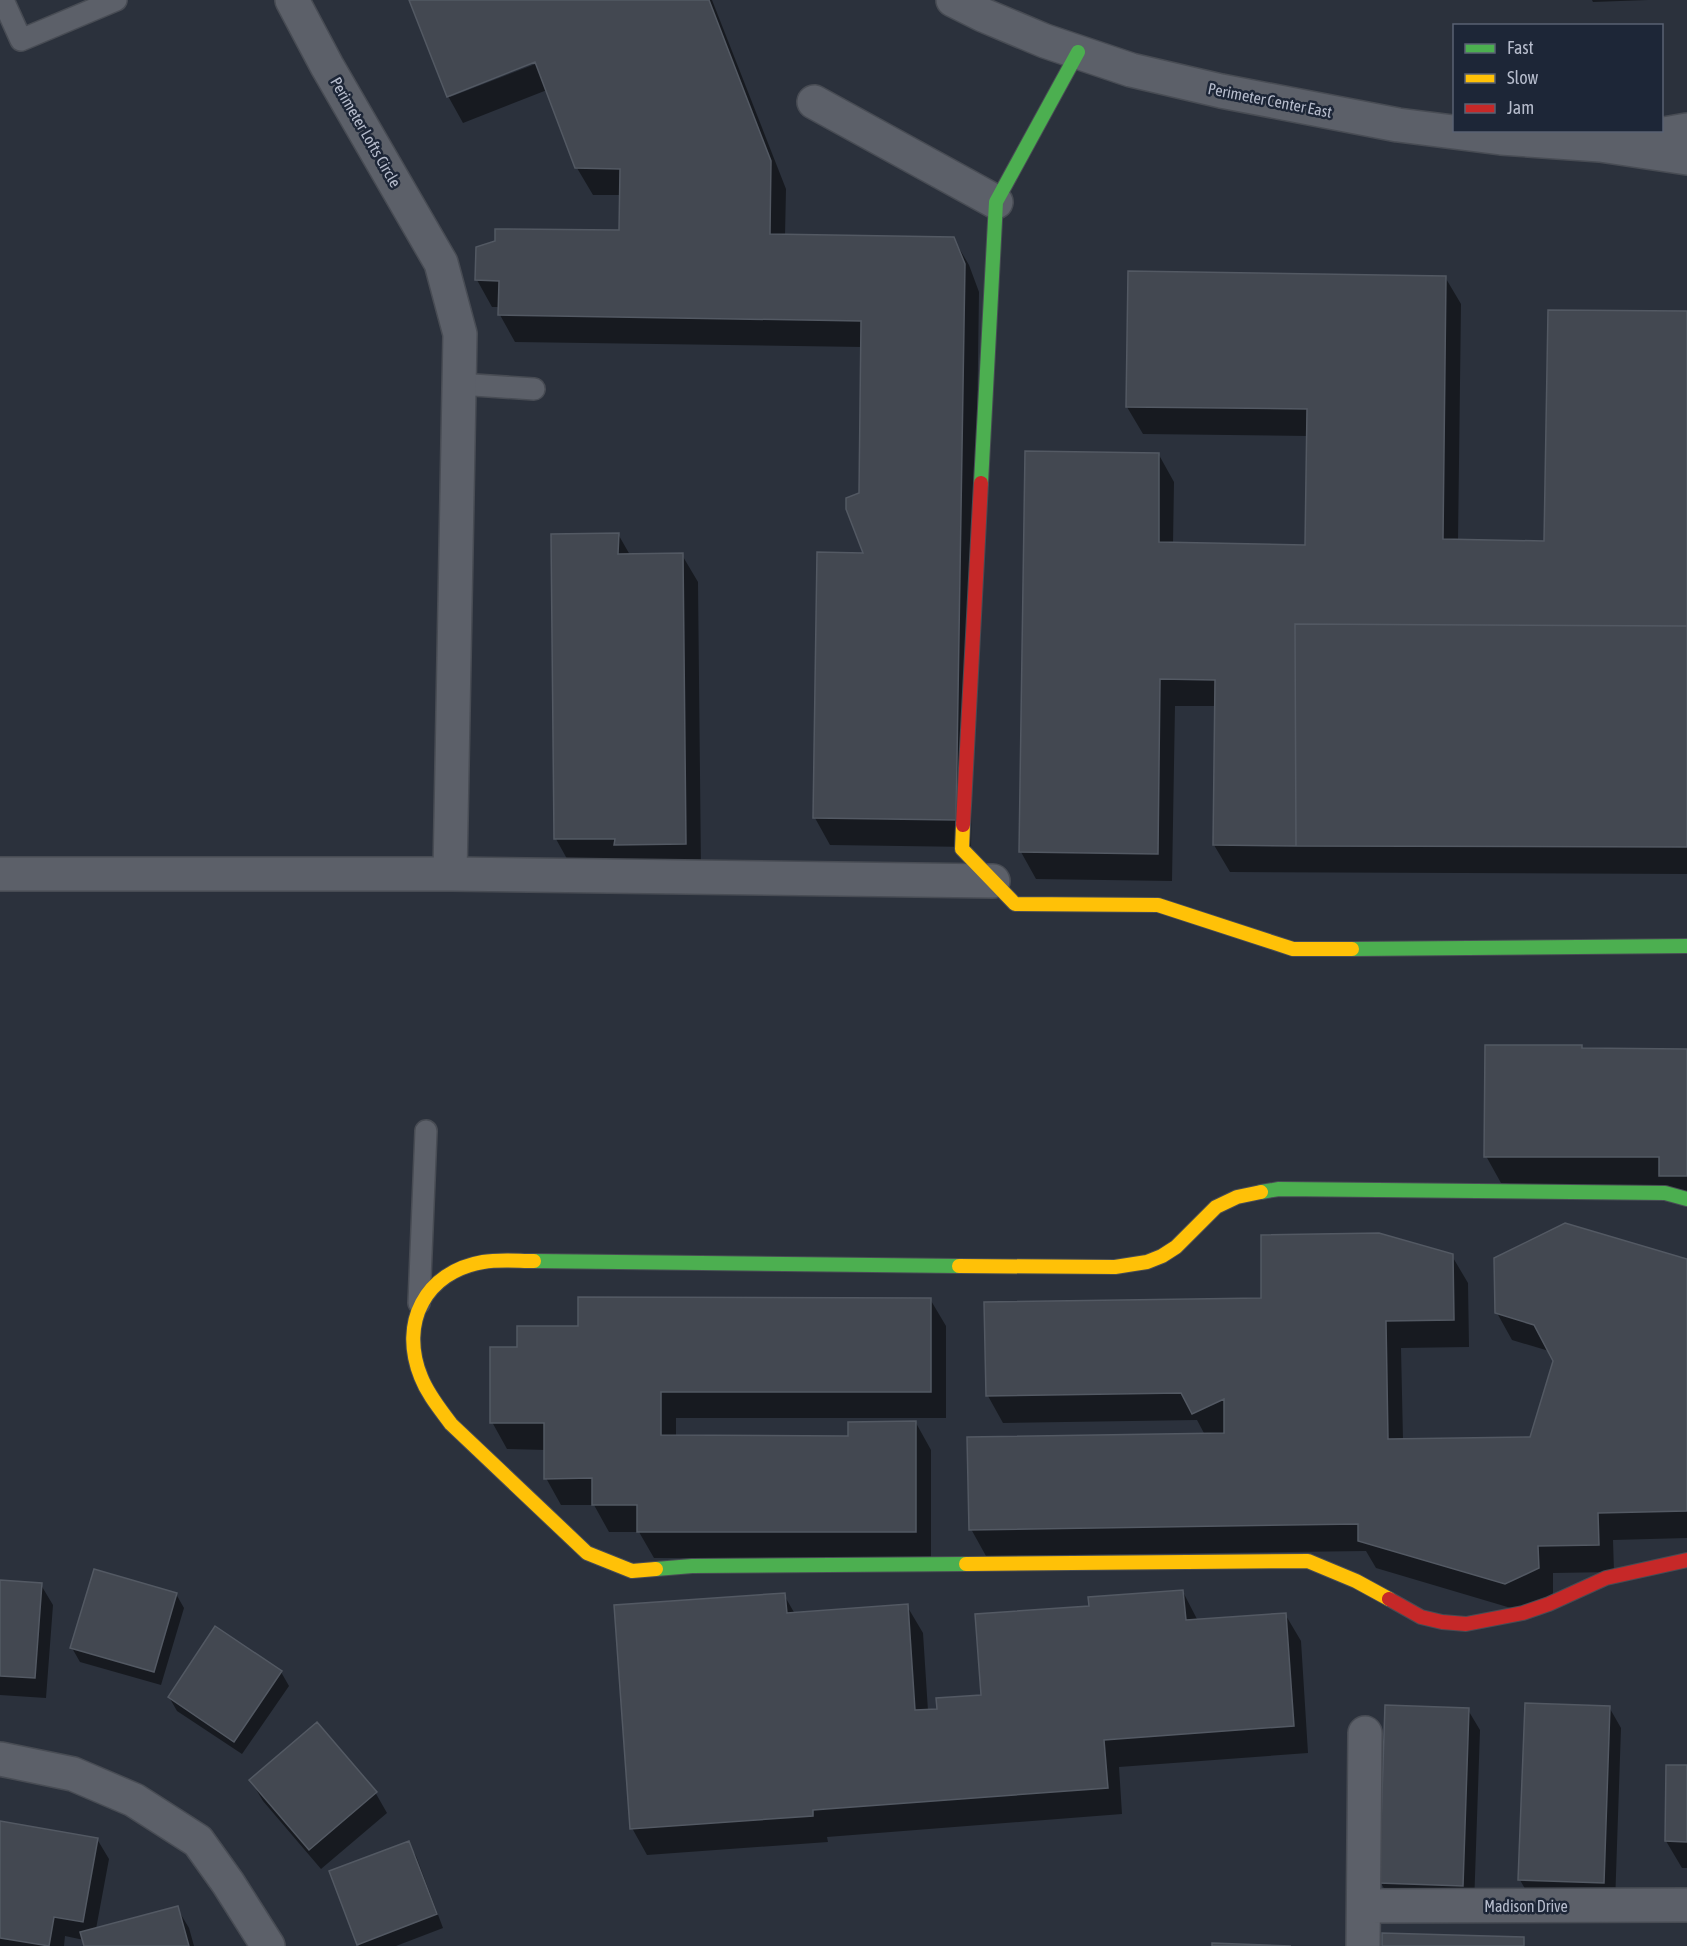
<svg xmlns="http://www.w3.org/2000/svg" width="1687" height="1946" font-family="'Asap Condensed',sans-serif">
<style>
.shadow{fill:#0007;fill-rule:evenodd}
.building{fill:#434851;stroke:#535963;stroke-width:1.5}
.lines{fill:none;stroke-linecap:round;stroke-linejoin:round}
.lane-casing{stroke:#484c54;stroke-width:24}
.street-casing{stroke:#484c54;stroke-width:36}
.fast-casing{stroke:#484c54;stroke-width:16}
.slow-casing{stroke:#484c54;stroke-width:16}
.jam-casing{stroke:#484c54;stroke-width:16}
.lane{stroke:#5c6069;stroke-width:21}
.street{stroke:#5c6069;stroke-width:33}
.fast{stroke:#4caf50;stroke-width:14}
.slow{stroke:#ffc107;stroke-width:14}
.jam{stroke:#c62828;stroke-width:14}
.labels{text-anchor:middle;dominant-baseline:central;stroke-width:5;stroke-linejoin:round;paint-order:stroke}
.street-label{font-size:16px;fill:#b6bccc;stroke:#1d2637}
</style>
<rect width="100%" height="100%" fill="#2b313c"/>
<path class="shadow" d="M411,0H712L786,189L785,236L953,238L969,265L979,292L971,847L830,845L815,818L866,554L861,494L863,347L515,342L500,315V307H492L477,280L620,232L621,195H593L577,168L547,90L463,123L448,96ZM541,58L543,61L450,97V94Z
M1592,0H1648L1593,2Z
M1445,277L1461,304L1458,541L1546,543L1687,313V874L1230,872L1214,845L1216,706H1175L1172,881L1036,879L1021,852L1159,455L1174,482L1173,544L1307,546L1309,436L1143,434L1127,407Z
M618,534L630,555H682L698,582L701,871L571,866L556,839Z
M1583,1050H1687V1203L1501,1183L1486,1156Z
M1452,1256L1468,1283L1469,1347L1401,1348L1403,1440L1532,1438L1554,1361L1549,1351L1512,1340L1497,1313L1687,1261V1538L1613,1540L1614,1572L1553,1573V1595L1521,1611L1376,1568L1366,1551L986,1556L971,1529L1205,1435L1197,1420L1003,1423L988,1396L1263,1299Z
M930,1299L946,1326V1418H676V1437H850L916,1423L931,1450V1559L654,1558L639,1532H609L594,1505H561L546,1478V1450L507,1449L492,1422L518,1349L579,1328Z
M0,1582L41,1585L53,1605L46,1698L0,1695Z
M1183,1592L1198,1621L1285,1614L1301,1641L1308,1753L1119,1767L1122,1814L827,1837L828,1842L647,1855L632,1828L784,1595L795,1614L907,1606L923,1633L928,1711H939L983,1697L1091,1607Z
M176,1594L184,1608L161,1685L80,1662L72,1648Z
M281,1672L289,1686L242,1754L177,1711L169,1697Z
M1609,1707L1621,1728L1615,1904L1532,1901L1520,1880Z
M1468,1710L1480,1730L1474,1906L1392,1903L1381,1883Z
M1687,1767V1868H1682L1666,1841Z
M251,1781L375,1792L387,1813L321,1869L263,1801Z
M0,1822L97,1839L109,1859L96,1929L177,1908L189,1928L194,1946H86L84,1940L65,1936L64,1946H0Z
M408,1843L416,1856L443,1928L396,1946H359L358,1944Z"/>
<path class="building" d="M409,0H709L771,161L770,234L954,237L965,264L956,820L813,818L817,552L863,553L846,509V498L859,493L861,321L498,315L499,281L475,280L476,247L495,241V229L619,230L620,169L575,168L535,62L447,97Z
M1128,271L1446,276L1443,539L1544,541L1548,310L1687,311V626L1295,624L1296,846L1213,845L1215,680L1160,679L1158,854L1019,852L1025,451L1159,453V542L1305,545L1307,409L1126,407Z
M619,533L618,554L683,553L686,844L614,845L615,839H554L551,534Z
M1295,624L1687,626V847L1296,846Z
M1485,1045H1582V1048L1687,1049V1176H1659V1157H1484Z
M1565,1223L1687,1259V1511L1598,1513L1599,1545L1538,1546L1539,1568L1505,1584L1358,1541V1524L969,1530L967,1437L1224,1433V1399L1192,1414L1181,1393L986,1396L984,1302L1261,1298V1235L1379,1233L1453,1254L1454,1320L1386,1321L1388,1439L1530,1437L1553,1361L1534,1325L1495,1313L1494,1258Z
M578,1297L931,1298V1392H661V1435L848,1436V1422L916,1421V1532H637V1505H592V1478L544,1479V1423H490V1347H517V1326H578Z
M94,1569L177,1593L154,1672L70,1648Z
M0,1580L42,1583L35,1678L0,1676Z
M1183,1590L1186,1620L1286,1613L1294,1726L1104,1740L1108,1788L813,1810V1816L630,1829L614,1605L785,1593L787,1613L908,1604L915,1710L937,1709L936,1698L981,1695L975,1614L1089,1606L1088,1597Z
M215,1626L282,1671L234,1742L168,1697Z
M1525,1703L1610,1706L1604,1883L1518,1880Z
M1385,1705L1469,1708L1463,1886L1379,1883Z
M317,1722L377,1792L309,1850L249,1780Z
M1666,1765H1687V1842L1665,1841Z
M0,1821L98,1838L83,1922L54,1917L49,1946L0,1938Z
M409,1841L437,1914L357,1945L329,1871Z
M178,1906L189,1946H84L80,1932Z
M1382,1933L1524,1937V1946H1382Z
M1212,1943L1291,1946H1212Z"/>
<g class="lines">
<defs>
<path id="lane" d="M3,0L21,40L116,0
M459,384L534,389
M419,1303L426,1131"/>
<path id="street" d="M292,0L327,66L441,263L460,334L450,874
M953,0L983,15L1045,41L1131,70L1221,91L1398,125L1501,138L1600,145L1687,158
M814,102L996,202
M1630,140L1687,130
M0,874H450L993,881
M0,1759L73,1774L134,1800L198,1841L228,1883L268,1946
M1364,1906L1687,1905
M1363,1946L1365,1733"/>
<path id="fast" d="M981,483L996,202L1078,52
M1352,949L1687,946
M1261,1192L1279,1189L1665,1193L1687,1199
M534,1261L959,1266
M656,1569L692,1566L966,1564"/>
<path id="slow" d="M963,825L962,849L1015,904L1158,905L1293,949H1352
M534,1261C518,1261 499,1259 483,1262C425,1272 399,1323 421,1377C428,1395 440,1409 451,1424L587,1553L632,1571L656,1569
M959,1266L1115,1267L1147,1262L1162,1256L1176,1247L1216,1207L1237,1197L1261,1192
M966,1564L1308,1561L1356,1581L1389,1599"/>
<path id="jam" d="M963,825L981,483
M1389,1599L1421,1617L1442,1622L1466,1624L1523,1613L1549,1604L1606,1578L1687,1560"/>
</defs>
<use href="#lane" class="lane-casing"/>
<use href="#street" class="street-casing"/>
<use href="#fast" class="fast-casing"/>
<use href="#slow" class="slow-casing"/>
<use href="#jam" class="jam-casing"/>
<use href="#lane" class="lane"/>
<use href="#street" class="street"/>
<use href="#fast" class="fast"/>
<use href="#slow" class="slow"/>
<use href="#jam" class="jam"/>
</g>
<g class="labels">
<g class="street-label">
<text transform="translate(1270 100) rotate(11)">Perimeter Center East</text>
<text transform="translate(366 132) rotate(60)">Perimeter Lofts Circle</text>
<text x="1526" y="1906">Madison Drive</text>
</g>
</g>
<rect x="1453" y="24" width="210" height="108" fill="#1d2637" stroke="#5a6273" stroke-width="1.5"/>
<rect x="1465" y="44" width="30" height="9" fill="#4caf50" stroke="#5a6273" stroke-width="1.5"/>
<text x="1507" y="54" font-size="18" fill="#b6bccc">Fast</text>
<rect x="1465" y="74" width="30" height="9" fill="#ffc107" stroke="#5a6273" stroke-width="1.5"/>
<text x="1507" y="84" font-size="18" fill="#b6bccc">Slow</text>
<rect x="1465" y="104" width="30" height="9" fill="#c62828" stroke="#5a6273" stroke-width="1.5"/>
<text x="1507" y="114" font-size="18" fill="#b6bccc">Jam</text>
</svg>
